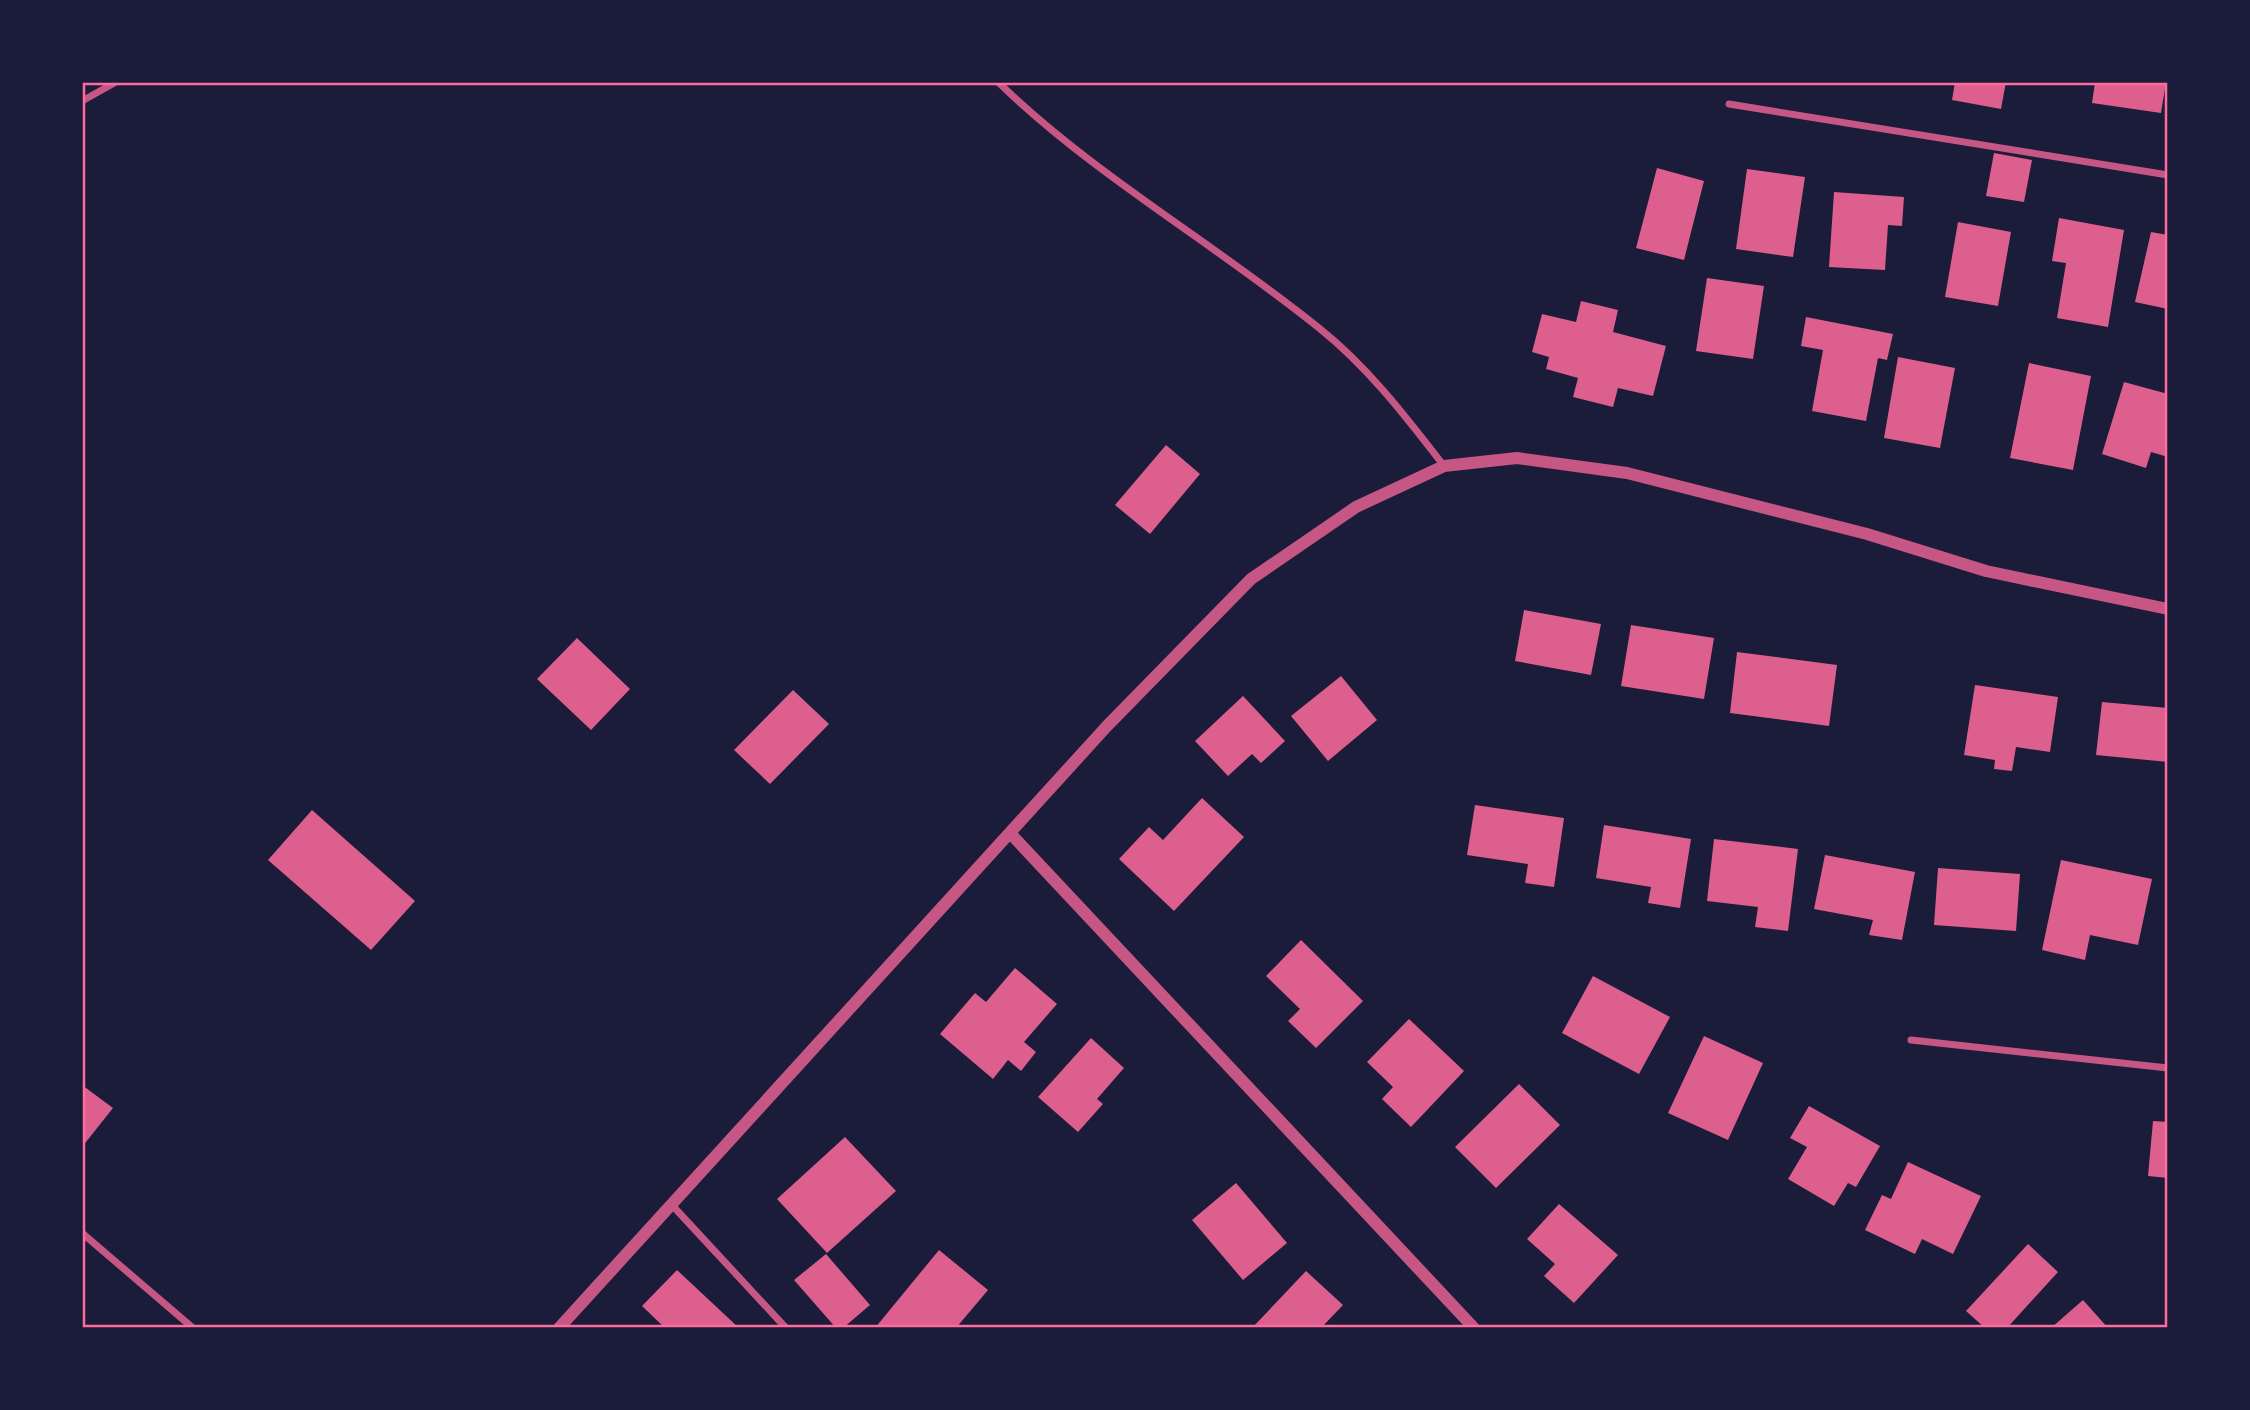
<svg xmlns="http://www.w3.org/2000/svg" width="2250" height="1410" font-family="Raleway,sans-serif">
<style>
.building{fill:#dd5f8e}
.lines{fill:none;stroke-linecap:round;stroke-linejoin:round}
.minor{stroke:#c65784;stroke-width:7}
.tertiary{stroke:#c65784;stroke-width:12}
.neatline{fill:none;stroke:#ff6b9d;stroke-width:2.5}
</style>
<rect width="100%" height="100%" fill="#1b1b3a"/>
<path class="building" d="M1955,82H2006L2001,109L1952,100Z
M2095,82H2166L2161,113L2092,103Z
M1994,153L2032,160L2024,202L1986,196Z
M1657,168L1704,181L1684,260L1636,248Z
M1747,169L1805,177L1793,257L1736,249Z
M1834,192L1904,197L1902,226L1888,225L1885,270L1829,267Z
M2059,218L2124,230L2108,327L2057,318L2066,263L2052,261Z
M1958,222L2011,232L1998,306L1945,297Z
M2151,232L2168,235V309L2135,302Z
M1707,278L1764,286L1753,359L1696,351Z
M1581,301L1618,310L1613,332L1666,346L1653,396L1618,388L1613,407L1573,397L1578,378L1546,369L1549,357L1532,352L1542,314L1576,322Z
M1806,317L1893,334L1887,360L1878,358L1866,421L1812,411L1823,350L1801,346Z
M1898,357L1955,368L1940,448L1884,438Z
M2029,363L2091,376L2073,470L2010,458Z
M2124,382L2168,394V457L2151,452L2146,468L2102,454Z
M1166,445L1200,474L1150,534L1115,505Z
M1524,610L1601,624L1591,675L1515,661Z
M1631,625L1714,638L1704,699L1621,686Z
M577,638L630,689L591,730L537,679Z
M1737,652L1837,665L1829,726L1730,713Z
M1341,676L1377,720L1328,761L1291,716Z
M1975,685L2058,697L2050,752L2016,747L2012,771L1994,769L1995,760L1964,755Z
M793,690L829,724L770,784L734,750Z
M1243,696L1285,741L1261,763L1252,754L1228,776L1195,741Z
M2102,702L2168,708V762L2096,755Z
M1202,798L1244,837L1174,911L1119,859L1149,827L1163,840Z
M1475,805L1564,818L1554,887L1525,883L1528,864L1467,855Z
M312,810L415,901L371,950L268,860Z
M1604,825L1691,839L1680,908L1648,903L1651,887L1596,878Z
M1714,839L1798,849L1788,931L1755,927L1758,907L1707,901Z
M1825,855L1915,872L1902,940L1869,935L1873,920L1814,909Z
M2061,860L2152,879L2138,945L2090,935L2085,960L2042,950Z
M1938,868L2020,874L2016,931L1934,925Z
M1301,940L1363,1001L1316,1048L1288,1021L1300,1009L1266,976Z
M1015,968L1057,1004L1024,1042L1036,1052L1021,1071L1008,1060L993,1079L940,1034L975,993L986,1002Z
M1593,976L1670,1017L1639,1074L1562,1033Z
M1409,1019L1464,1071L1411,1127L1382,1099L1393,1087L1367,1062Z
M1704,1036L1763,1063L1728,1140L1668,1113Z
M1091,1038L1124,1068L1097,1099L1103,1104L1078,1132L1038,1097Z
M1519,1084L1560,1125L1496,1188L1455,1147Z
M82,1085L113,1108L82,1147Z
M1809,1106L1880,1146L1856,1187L1848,1183L1834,1206L1788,1179L1807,1147L1790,1138Z
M2153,1121L2168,1122V1178L2148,1176Z
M845,1137L896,1191L827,1253L777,1199Z
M1908,1162L1981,1196L1953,1254L1922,1239L1915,1254L1865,1230L1882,1195L1891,1199Z
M1236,1183L1287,1243L1243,1280L1192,1220Z
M1559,1204L1618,1255L1574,1303L1544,1276L1555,1264L1527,1239Z
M2028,1244L2058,1272L2007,1328H1985L1966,1311Z
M939,1250L988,1290L956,1328H875Z
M826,1254L870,1305L843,1328H836L794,1280Z
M677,1270L739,1328H665L642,1306Z
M1306,1271L1343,1305L1321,1328H1252Z
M2083,1300L2108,1328H2051Z"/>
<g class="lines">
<path class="minor" d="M998,82C1095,176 1214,243 1319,328C1368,367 1406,417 1444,466
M82,101L116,82
M1729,104L2168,175
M1911,1040L2168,1068
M671,1204L786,1328
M82,1233L193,1328"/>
<path class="tertiary" d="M1010,833L1474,1328
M559,1328L1107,726L1251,579L1356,507L1444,466L1517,458L1627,473L1867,534L1986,571L2168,609"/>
</g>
<rect width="2250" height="1410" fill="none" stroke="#1b1b3a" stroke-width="168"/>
<rect x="84" y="84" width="2082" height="1242" class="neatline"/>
</svg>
